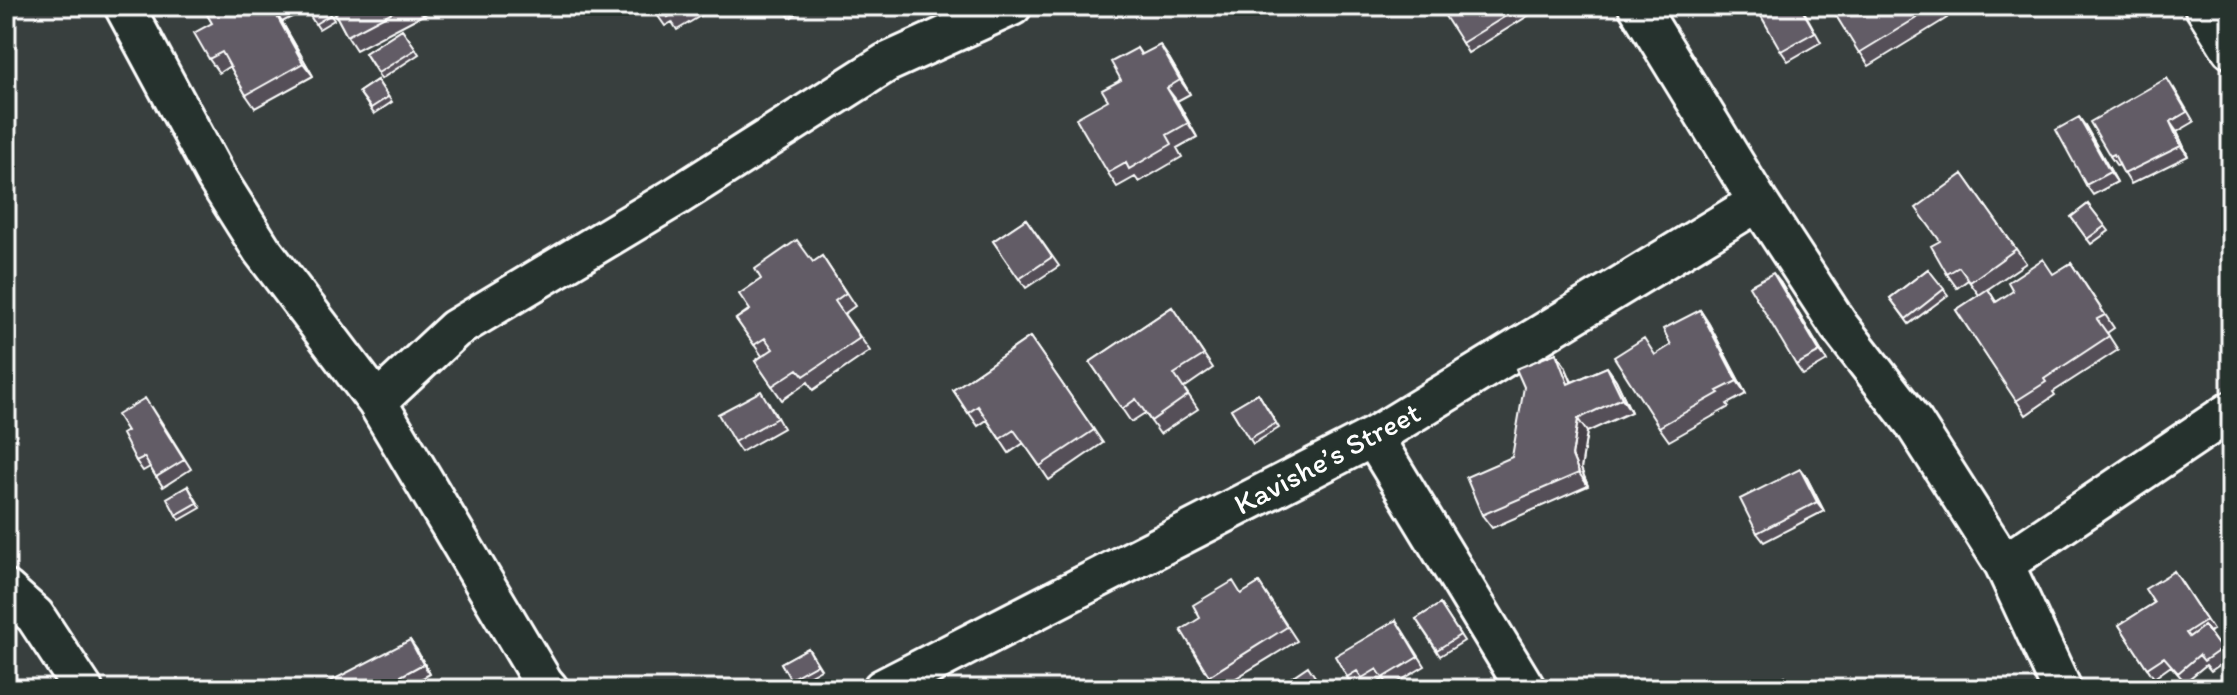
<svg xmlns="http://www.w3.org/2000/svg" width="2237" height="695" font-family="Itim,sans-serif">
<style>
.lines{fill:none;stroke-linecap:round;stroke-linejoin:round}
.minor-casing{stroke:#fff;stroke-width:44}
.minor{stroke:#26332d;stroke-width:38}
.wall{fill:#544f58;stroke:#fff;stroke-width:2}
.shaded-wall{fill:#454047;stroke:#fff;stroke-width:2}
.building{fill:#625c66;stroke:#fff;stroke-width:2}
.labels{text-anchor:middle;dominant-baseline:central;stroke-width:6;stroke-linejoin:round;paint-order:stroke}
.street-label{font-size:30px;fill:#fff;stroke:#26332d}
</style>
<rect width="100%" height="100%" fill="#383f3e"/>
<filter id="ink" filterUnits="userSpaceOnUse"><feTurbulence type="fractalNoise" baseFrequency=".0125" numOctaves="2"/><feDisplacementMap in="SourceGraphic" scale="16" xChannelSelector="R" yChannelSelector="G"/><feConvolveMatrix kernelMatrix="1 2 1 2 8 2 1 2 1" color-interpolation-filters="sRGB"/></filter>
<g filter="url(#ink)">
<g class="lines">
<defs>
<path id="minor" d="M124,6L216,177L262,250L377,402L543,682L549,689
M1638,6L1758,202L1839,326L1914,423L2004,564L2062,689
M2204,6L2231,49
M377,402L455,329L677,196L886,63L1012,6
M1373,437L1526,689
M2004,564L2231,411
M6,590L35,616L83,689
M882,689L1373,437L1758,202"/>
</defs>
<use href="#minor" class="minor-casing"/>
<use href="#minor" class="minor"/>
</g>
<path class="wall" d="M202,6H284L292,17L282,22L313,76L255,108L246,95L230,66L219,73L209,59L212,23Z
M304,6H325L334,20L319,29Z
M331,6H440L356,50L347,36Z
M651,6H717L677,30L672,22L665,26Z
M782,6H802L804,9L790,18Z
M1446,6H1544L1468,53L1462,43Z
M1801,6L1821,42L1788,61L1781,51Z
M1830,6H1939L1947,18L1869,66Z
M402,29L419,54L381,79L365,53Z
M1137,48L1142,55L1169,58L1190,94L1177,101L1197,137L1177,148L1182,157L1139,182L1135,177L1117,187L1108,173V100Z
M377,80L392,102L374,114L359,92Z
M2174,88L2194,122L2177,132L2188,156L2131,184L2119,165L2117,166L2110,156Z
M2086,127L2117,182L2093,195L2086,185Z
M1963,174L2026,263L1988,289L1996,302L2054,274L2071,263L2114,328L2107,333L2118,350L2053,392L2055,395L2026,415L1956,310L1979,295L1968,280L1957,288L1947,274L1940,241Z
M2088,204L2109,231L2091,244L2071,217Z
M1026,219L1059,266L1026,288L993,241Z
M822,256L855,306L844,314L870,351L813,390L808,382L782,400L755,361L762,356L736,319Z
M1928,269L1948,295L1909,324L1890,298Z
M1780,282L1827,361L1803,375L1796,365Z
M1172,307L1213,368L1184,388L1198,409L1160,434L1145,413L1131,422L1090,362Z
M1700,310L1709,324L1746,394L1727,404L1729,407L1669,441L1659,427L1671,345Z
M1030,337L1103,443L1049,480L1024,443L1009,453L987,420L978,426L953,390Z
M1556,353L1565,366L1572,382L1607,367L1616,380L1631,412L1587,432L1581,469L1588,486L1492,528L1482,515L1512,457Z
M1258,393L1279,428L1253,444L1231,409Z
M768,401L783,428L741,452L734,442Z
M152,407L191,469L163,487L150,467L143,471L136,461L127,431Z
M1800,469L1807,478L1824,511L1764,542L1757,533Z
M188,486L201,508L180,520L176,515Z
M2174,571L2213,630L2209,632L2228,659L2211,671L2206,665L2185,682L2171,666L2154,678L2119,625L2154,603Z
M1259,583L1297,641L1218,689L1209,676L1242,594Z
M1440,604L1464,641L1440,656L1416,619Z
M1396,620L1425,666L1390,687L1384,679L1369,687L1364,681L1353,686L1347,677Z
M410,640L430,674L408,686L330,689Z
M808,648L821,669L794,684L781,663Z"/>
<path class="shaded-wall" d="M273,9L282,22L313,76L303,63Z
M1160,45L1169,58L1190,94L1180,80Z
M1167,88L1177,101L1197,137L1188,123Z
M2079,117L2086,127L2117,182L2110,172Z
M2170,122L2177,132L2188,156L2181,146Z
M1773,273L1780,282L1827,361L1820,352Z
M1700,310L1709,324L1746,394L1737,381Z
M1556,353L1565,366L1577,397L1568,384Z
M1607,367L1616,380L1631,412L1622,398Z
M1578,419L1587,432L1581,469L1588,486L1579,473L1572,456Z
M1800,469L1807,478L1824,511L1817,502Z
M410,640L417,650L430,674L423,664Z"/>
<path class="building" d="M202,6H278L273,9L303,63L246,95L222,52L209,59L194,33L212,23Z
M304,6H324L330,15L315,24Z
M331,6H404L347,36Z
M651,6H685L668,17L663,8L655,13Z
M782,6H797L786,13Z
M1446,6H1522L1462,43L1443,13L1449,10Z
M1762,6H1800L1815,32L1781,51L1757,9Z
M1830,6H1936L1859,53Z
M402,29L416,49L378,73L365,53Z
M1160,45L1180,80L1167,88L1188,123L1167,135L1172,144L1129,169L1126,163L1108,173L1076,118L1108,100L1102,90L1121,80L1111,62L1137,48L1141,55Z
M2167,78L2187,112L2170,122L2181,146L2124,174L2114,154L2110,156L2090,122Z
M377,80L388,97L371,108L359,92Z
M2079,117L2110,172L2086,185L2056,130Z
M1963,174L2016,249L1970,282L1959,267L1947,274L1931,246L1940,241L1916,208Z
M2088,204L2105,226L2087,239L2071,217Z
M1026,219L1052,257L1019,279L993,241Z
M797,240L813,262L822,256L846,293L835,301L860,338L804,376L798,369L772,386L755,361L773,349L765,338L754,345L736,319L750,310L739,294L761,279L755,269Z
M2043,259L2053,274L2071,263L2105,315L2097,319L2109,336L2044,379L2046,382L2016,401L1956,310L1988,289L1996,302L2013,291L2008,282Z
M1928,269L1944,289L1906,319L1890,298Z
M1773,273L1820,352L1796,365L1749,286Z
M1172,307L1204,355L1174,374L1188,395L1151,421L1136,399L1122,409L1090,362Z
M1700,310L1737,381L1717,391L1719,393L1659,427L1614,357L1644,338L1655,355L1671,345L1663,329Z
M1030,337L1094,430L1040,466L1014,430L1000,439L978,406L968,413L953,390Z
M1556,353L1568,384L1607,367L1622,398L1578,419L1572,456L1579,473L1482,515L1466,477L1512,457L1524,387L1516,369Z
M761,391L777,418L734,442L718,414Z
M1258,393L1276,423L1249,439L1231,409Z
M145,398L184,460L156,477L144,457L136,461L122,434L127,431L117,415Z
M1800,469L1817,502L1757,533L1740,499Z
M188,486L197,503L176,515L167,498Z
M2174,571L2206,620L2186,633L2189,637L2204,626L2221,649L2204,661L2199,655L2178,673L2164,657L2147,668L2119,625L2154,603L2145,589Z
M1233,581L1241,594L1259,583L1287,627L1209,676L1181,630L1200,618L1193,605Z
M1440,604L1460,635L1437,650L1416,619Z
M1396,620L1418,657L1383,678L1377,669L1362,678L1357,671L1347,677L1335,656Z
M410,640L423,664L401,676L408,689H330L327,683Z
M808,648L817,664L790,679L781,663Z
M1308,666L1323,689H1274Z
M1785,676L1793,689H1767L1766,688Z
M427,684L430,689H419Z"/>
</g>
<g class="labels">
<g class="street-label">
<text transform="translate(1327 458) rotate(-28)">Kavishe’s Street</text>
</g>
</g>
<rect width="2237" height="695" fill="none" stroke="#26332d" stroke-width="32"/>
<rect x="16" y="16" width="2205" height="663" fill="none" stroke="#fff" stroke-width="3" filter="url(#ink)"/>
</svg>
